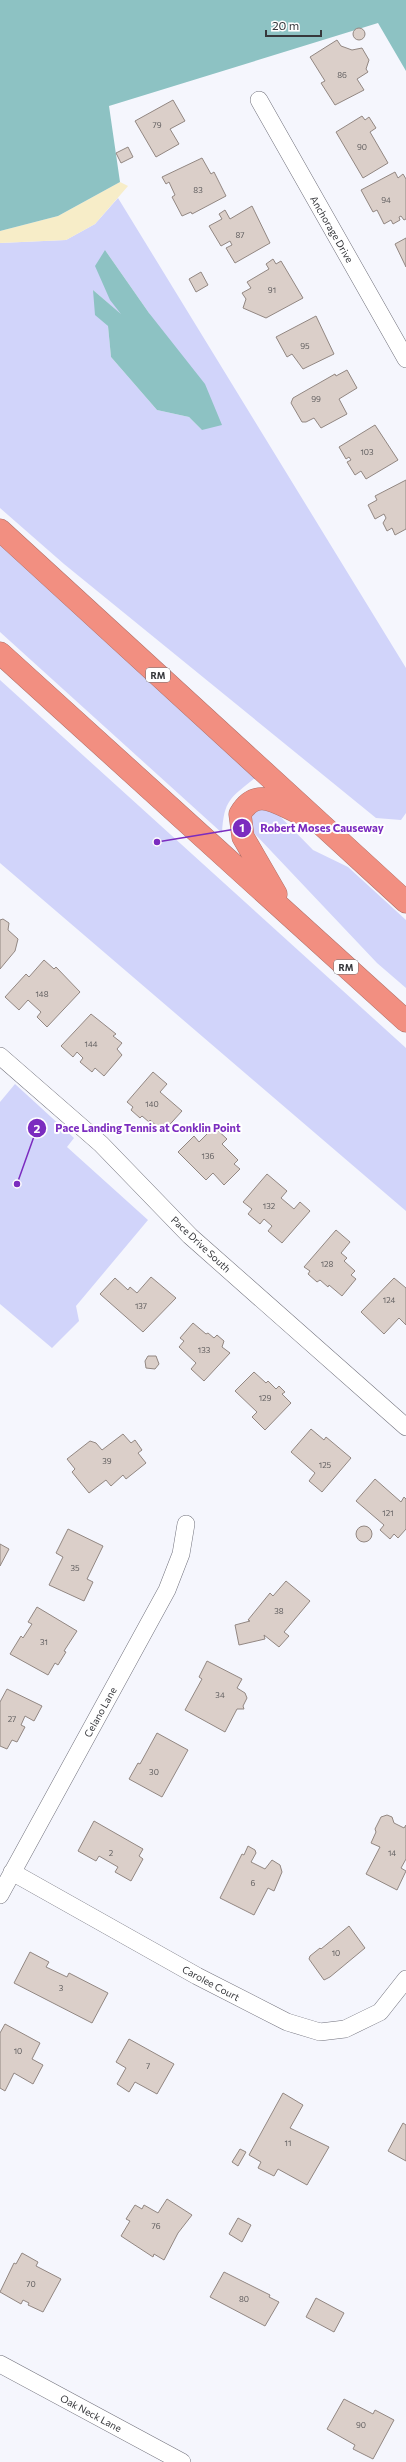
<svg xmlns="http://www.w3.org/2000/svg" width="406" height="2462" font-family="Commissioner,sans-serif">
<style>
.green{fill:#d1d4fa;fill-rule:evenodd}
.sand{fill:#f7edc8}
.water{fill:#8dc2c3}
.building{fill:#dbcfc9;stroke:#928782}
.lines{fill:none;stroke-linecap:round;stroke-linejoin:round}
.street-casing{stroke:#70707b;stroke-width:18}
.highway-casing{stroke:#b17169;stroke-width:23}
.street{stroke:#fff;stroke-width:17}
.highway{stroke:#f28f81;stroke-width:22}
.labels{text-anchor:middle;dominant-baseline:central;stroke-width:4;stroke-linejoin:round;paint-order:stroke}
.number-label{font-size:8px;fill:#605e5f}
.shield{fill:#fff;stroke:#737476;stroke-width:1}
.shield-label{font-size:9px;font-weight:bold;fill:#37383c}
.street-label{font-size:10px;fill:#37383c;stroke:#fff}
.leader{fill:none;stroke:#7b2cbf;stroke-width:1.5}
.callout-dot{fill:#7b2cbf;stroke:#fff;stroke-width:1.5}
.mark-label{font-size:12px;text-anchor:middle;font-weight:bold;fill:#fff}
.callout-label{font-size:11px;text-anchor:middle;font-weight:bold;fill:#7b2cbf;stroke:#fff;stroke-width:4;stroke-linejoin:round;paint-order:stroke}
</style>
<rect width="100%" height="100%" fill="#f5f6fd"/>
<path class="green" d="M118,198L406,668V813L401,820L376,818L64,564L0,508V243L66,240L95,224ZM105,250L149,313L202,430L189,417L157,410L111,357L108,326L93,290L123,316Z
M0,544L255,778C230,798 224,800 222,833L0,632Z
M0,680L406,1048V1211L0,863Z
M270,806L313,850L348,867L406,920V988L377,963L252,831L250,812Z
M15,1084L74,1138L67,1147L148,1220L76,1306L79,1321L52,1348L0,1304V1102Z"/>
<path class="sand" d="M120,182L128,186L95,224L66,240L0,243V231L58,216Z"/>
<path class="water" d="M0,0H406V71L378,23L109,106L120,182L58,216L0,231Z
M105,250L149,313L205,384L222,425L202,430L189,417L157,410L111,357L108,326L95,315L93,290L121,314L110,300L95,266Z"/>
<path class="building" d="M353 34a6 6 0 1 1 12 0a6 6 0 1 1-12 0Z
M337,40L341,46L352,50L362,48L369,60L366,69L368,72L357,79L364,90L335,105L321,83L325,81L310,57Z
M173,100L185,121L170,129L179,144L156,157L135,121Z
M362,116L365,120L369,117L376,128L370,132L388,163L363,178L336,132Z
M128,147L133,157L121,163L116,153Z
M202,158L211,174L214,172L226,196L192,214L191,212L182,216L172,197L175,195L169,182L166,184L162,177Z
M395,172L398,178L403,174L406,179V219L404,220L401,216L399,217L400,220L393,224L391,220L384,224L377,210L373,212L361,190Z
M252,206L270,243L235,263L226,248L232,245L230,241L221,246L209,226L222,219L219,214L225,210L230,219Z
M406,238V267L395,244Z
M273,259L276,264L281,261L303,298L266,318L243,308L246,299L242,293L251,288L247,282L269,269L266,264Z
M201,272L208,285L196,292L189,279Z
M316,316L334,354L303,369L292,354L287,357L276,337Z
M347,370L357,388L339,399L347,414L321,428L314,418L306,422H302L291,403L293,398L335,374L336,376Z
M375,425L398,460L366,479L361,471L355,475L347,462L351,460L349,457L346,459L339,447Z
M406,480V529L395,535L392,528L387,531L383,523L386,518L384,514L375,519L368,505L377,500L375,496Z
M3,919L9,923L8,930L18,939L15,951L0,969V920Z
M44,960L54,969L56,967L80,992L47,1027L37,1017L41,1012L28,1000L19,1010L5,997L26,974L29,977Z
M91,1014L116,1034L113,1036L122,1043L117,1049L122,1055L104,1076L95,1068L92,1072L80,1062L83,1058L77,1052L73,1057L61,1046Z
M153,1072L167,1084L160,1092L182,1111L163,1132L150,1120L149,1122L142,1116L140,1118L131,1110L133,1107L127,1102Z
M214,1127L227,1139L222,1144L238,1160L234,1164L240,1169L224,1185L213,1173L206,1180L178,1152L194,1136L199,1142Z
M267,1174L287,1191L281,1198L294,1209L300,1202L310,1211L282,1243L268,1231L272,1226L264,1219L260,1224L248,1214L252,1209L243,1202Z
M336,1230L350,1242L341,1253L347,1258L344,1261L355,1271L351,1275L356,1279L342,1296L329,1285L328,1287L320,1280L317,1282L308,1274L310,1271L304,1267Z
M151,1277L176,1298L143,1332L100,1294L115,1278L128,1290L130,1287L137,1293Z
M394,1278L406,1288V1325L399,1318L384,1334L361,1312Z
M193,1323L206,1334L208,1333L214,1338L217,1335L224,1341L222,1347L230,1353L204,1381L191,1369L196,1363L179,1347L184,1341L180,1338Z
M148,1356H156L159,1364L155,1369L146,1368L145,1361Z
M254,1372L266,1383L268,1381L276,1389L279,1386L285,1392L282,1394L291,1403L265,1430L252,1417L257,1412L235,1391Z
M311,1429L324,1440L326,1437L351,1458L322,1492L309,1481L315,1473L291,1452Z
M123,1434L131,1443L135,1440L142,1450L138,1453L146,1463L126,1479L123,1475L111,1486L106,1480L89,1493L72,1472L75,1469L67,1459L90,1441L96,1443L102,1450Z
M375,1479L401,1502L404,1497L406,1499V1529L398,1538L394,1534L390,1539L380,1530L384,1525L356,1501Z
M356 1534a8 8 0 1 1 16 0a8 8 0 1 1-16 0Z
M68,1529L103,1546L87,1579L93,1582L84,1601L49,1585L63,1557L56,1553Z
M0,1544L9,1549L0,1566Z
M286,1581L310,1601L284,1632L289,1636L279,1647L264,1635L265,1639L239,1645L235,1625L250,1621L248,1620L270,1593L273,1596Z
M37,1607L77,1631L64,1651L66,1652L58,1665L55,1663L48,1675L10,1654L21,1636L23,1638L32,1624L28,1622Z
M207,1661L242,1679L237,1688L245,1693L247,1698L243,1706L244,1709H237L225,1732L185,1710L202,1679L199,1677Z
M7,1689L42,1706L34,1721L25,1716L21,1725L25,1727L17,1742L12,1740L7,1749L0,1746V1702Z
M157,1733L188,1750L162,1797L129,1779L138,1763L140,1764Z
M387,1815L392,1817L394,1823L404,1828L406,1825V1859L401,1868L406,1871L397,1890L366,1874L380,1847L371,1843L376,1832L375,1829L381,1817Z
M94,1821L143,1849L139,1856L143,1859L131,1881L115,1872L118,1867L99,1856L96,1861L78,1851Z
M248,1846L255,1850L256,1853L251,1862L265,1869L272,1860L280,1865L282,1872L274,1891L268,1888L254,1915L220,1898L242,1854L244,1855Z
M349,1926L365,1948L330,1977L324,1980L309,1959L310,1956L320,1948L321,1949Z
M30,1952L49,1962L46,1967L67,1977L69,1973L108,1993L92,2023L14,1983Z
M5,2024L40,2043L32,2059L43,2065L33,2084L14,2073L5,2091L0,2088V2033Z
M129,2039L174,2064L157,2094L135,2082L129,2092L117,2084L126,2068L116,2062Z
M283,2093L303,2105L290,2128L329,2147L307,2185L278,2169L274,2176L258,2168L261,2162L249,2155Z
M403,2123L406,2125V2161L388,2151Z
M240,2149L246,2152L238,2166L232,2162Z
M167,2199L192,2215L178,2233L164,2260L154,2254L153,2257L121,2236L130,2221L126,2219L135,2205L142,2209L144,2205L158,2213Z
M238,2218L251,2225L242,2242L229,2234Z
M22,2253L38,2262L36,2266L61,2279L43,2312L28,2305L29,2303L23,2300L21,2304L0,2292L14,2263L16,2264Z
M224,2272L270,2295L269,2297L279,2302L265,2326L210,2297Z
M316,2298L344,2313L334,2332L306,2317Z
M344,2399L373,2414L375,2410L394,2420L373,2459L353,2449L355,2445L327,2429Z"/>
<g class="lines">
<defs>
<path id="street" d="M259,100L406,359
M0,1056L101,1144L190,1236L406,1427
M12,1872L197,1976L287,2022L320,2032L345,2029L380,2012L406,1979
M0,1895L167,1590L181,1554L186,1524
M0,2364L182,2462"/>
<path id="highway" d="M0,530L406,902
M0,653L406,1021
M276,894L243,837L240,814C256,787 275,802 297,812"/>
</defs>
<use href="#street" class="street-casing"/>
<use href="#highway" class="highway-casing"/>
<use href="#street" class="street"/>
<use href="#highway" class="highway"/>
</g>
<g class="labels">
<g class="number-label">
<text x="342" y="75">86</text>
<text x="157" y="125">79</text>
<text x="362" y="147">90</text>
<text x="198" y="190">83</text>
<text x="386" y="200">94</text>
<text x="240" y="235">87</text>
<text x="272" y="290">91</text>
<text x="305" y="346">95</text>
<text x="316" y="399">99</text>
<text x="367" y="452">103</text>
<text x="42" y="994">148</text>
<text x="91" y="1044">144</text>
<text x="152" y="1104">140</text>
<text x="208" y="1156">136</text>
<text x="269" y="1206">132</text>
<text x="327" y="1264">128</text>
<text x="389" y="1300">124</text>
<text x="141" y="1306">137</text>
<text x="204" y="1350">133</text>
<text x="265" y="1398">129</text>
<text x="107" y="1461">39</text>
<text x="325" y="1465">125</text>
<text x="388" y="1513">121</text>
<text x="75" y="1568">35</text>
<text x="279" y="1611">38</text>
<text x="44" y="1642">31</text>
<text x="220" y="1695">34</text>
<text x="12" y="1719">27</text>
<text x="154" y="1772">30</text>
<text x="111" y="1853">2</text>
<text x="392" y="1853">14</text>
<text x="253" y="1883">6</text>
<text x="336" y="1953">10</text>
<text x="61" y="1988">3</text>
<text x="18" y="2051">10</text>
<text x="148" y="2066">7</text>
<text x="288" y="2143">11</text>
<text x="156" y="2226">76</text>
<text x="31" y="2284">70</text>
<text x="244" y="2299">80</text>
<text x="361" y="2425">90</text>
</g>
<g class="shield">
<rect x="146" y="668" width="24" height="14" rx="3"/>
<rect x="334" y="960" width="24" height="14" rx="3"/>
</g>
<g class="shield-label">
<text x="158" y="675">RM</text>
<text x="346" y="967">RM</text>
</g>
<g class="street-label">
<text transform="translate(332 229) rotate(60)">Anchorage Drive</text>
<text transform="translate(201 1244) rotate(43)">Pace Drive South</text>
<text transform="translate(100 1712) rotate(-61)">Celano Lane</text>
<text transform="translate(211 1983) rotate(28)">Carolee Court</text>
<text transform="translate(91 2413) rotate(28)">Oak Neck Lane</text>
</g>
</g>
<path class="leader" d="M157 842L242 828M17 1184L37 1128"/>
<g class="callout-dot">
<circle cx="157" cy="842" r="4"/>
<circle cx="17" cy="1184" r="4"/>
<circle cx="242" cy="828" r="10"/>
<circle cx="37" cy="1128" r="10"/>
</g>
<g class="mark-label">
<text x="242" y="832">1</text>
<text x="37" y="1133">2</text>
</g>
<g class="callout-label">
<text x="322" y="832">Robert Moses Causeway</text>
<text x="148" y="1132">Pace Landing Tennis at Conklin Point</text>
</g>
<path d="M266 30v6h55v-6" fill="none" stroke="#37383c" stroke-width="2"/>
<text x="272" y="30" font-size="12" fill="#37383c" stroke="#ffffff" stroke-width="3" paint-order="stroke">20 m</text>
</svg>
